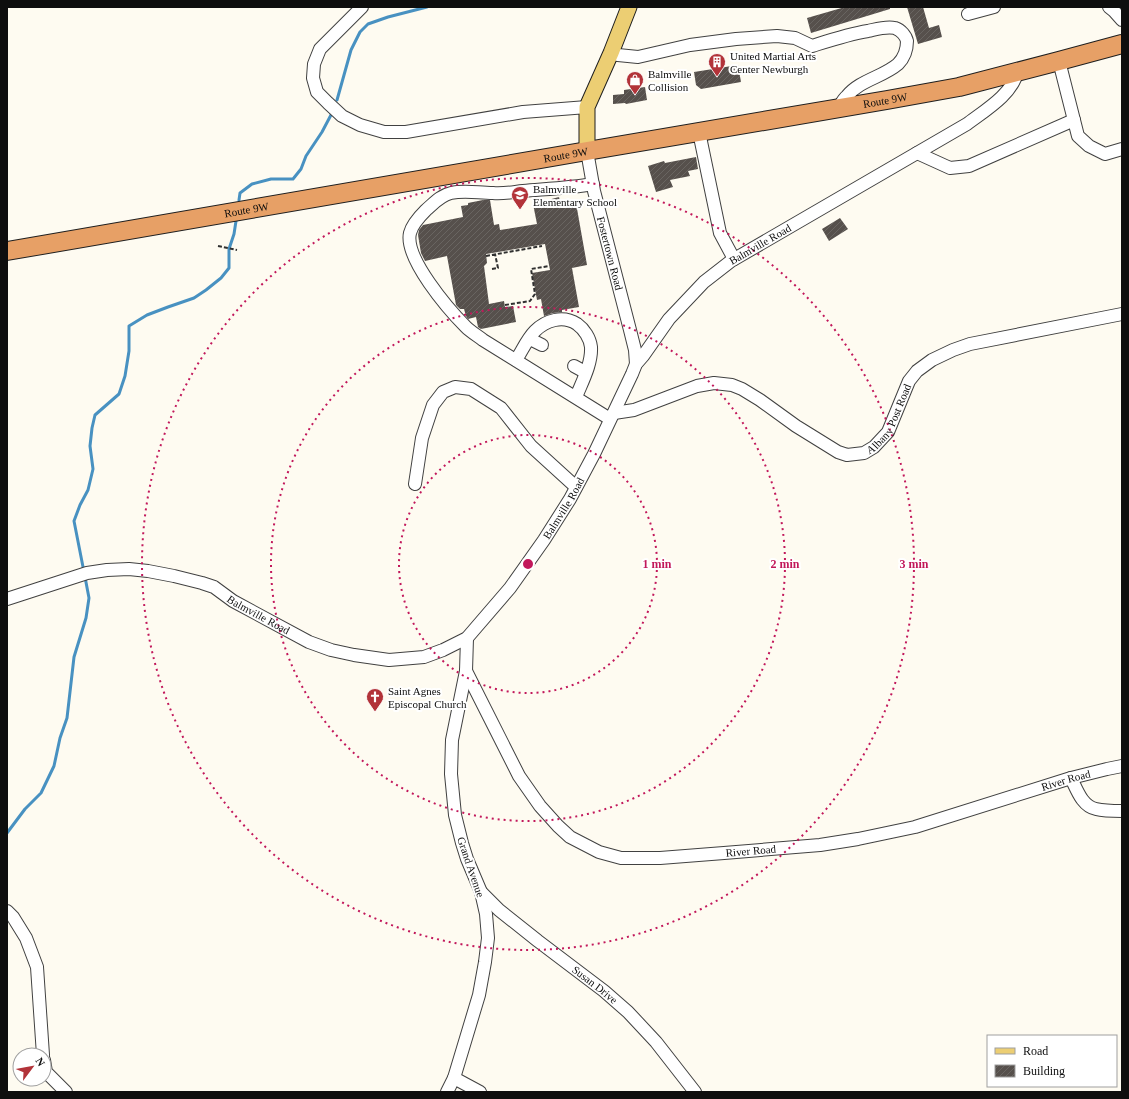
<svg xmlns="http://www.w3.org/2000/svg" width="1129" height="1099" font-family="Georgia,serif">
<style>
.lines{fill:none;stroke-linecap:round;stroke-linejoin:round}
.stream{stroke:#4891c1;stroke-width:3}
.building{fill:url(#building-hatch)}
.minor-casing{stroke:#414141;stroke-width:14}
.major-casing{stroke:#1f1f1f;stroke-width:17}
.highway-casing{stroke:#1f1f1f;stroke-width:20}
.path{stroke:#303030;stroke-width:2;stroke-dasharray:4 2;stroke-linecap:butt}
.minor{stroke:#fff;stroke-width:12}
.major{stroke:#ecce73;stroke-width:15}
.highway{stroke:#e7a066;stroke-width:18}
.ring{fill:none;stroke:#c2185b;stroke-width:2;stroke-dasharray:2 4}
.labels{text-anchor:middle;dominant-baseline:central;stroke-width:4;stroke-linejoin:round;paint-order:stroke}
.poi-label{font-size:11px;fill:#0e0e0e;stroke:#fff;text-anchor:start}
.street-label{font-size:11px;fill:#0e0e0e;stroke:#fff}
.centre{fill:#c2185b;stroke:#fff;stroke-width:2}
.ring-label{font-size:12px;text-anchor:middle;font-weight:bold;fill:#c2185b;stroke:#fff;stroke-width:4;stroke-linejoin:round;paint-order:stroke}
</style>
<defs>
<pattern id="building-hatch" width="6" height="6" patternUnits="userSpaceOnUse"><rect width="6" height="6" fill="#56504c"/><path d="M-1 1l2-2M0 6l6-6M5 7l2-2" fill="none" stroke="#696561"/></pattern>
</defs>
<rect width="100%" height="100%" fill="#fefbf1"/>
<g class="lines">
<path class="stream" d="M337,100L351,50L360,32L368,24L388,17L427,7
M239,200L240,193L252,184L271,179H293L301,169L306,156L322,132L332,113
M84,572L74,521L80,505L88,490L93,469L90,446L92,428L95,415L119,394L125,376L129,351V326L147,315L168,307L194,298L206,290L221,278L229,268V249L234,234L236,221
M7,833L25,809L41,793L54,766L60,738L67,718L74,657L86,618L89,598L85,577"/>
</g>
<path class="building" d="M845,7H890V9L811,33L807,18Z
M907,7H923L929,28L939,25L942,37L918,44Z
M738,65L741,82L701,89L696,85L694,72Z
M645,87L647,100L626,104L625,103L613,104V95L624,94V90Z
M696,157L698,169L688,171L690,176L670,180L673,187L656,192L648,166L664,161L665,163Z
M559,197L561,206L576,203L587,265L572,268L579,307L562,310V312L553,313L544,316L541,299L537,300L532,273L550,270L545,244L486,254L487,263L484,266L489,304L504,301L505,307L513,306L516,322L481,329L478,327L476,317L468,319L466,316L464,309H460L456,305L447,256L425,261L421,253L418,235L419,230L423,225L463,217L461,206L468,205V203L483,200H490L494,225L499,224L500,230L537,224L533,204Z
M840,218L848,229L829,241L822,229Z"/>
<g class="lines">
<defs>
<g id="minor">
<path d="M362,7L320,49L314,64L313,78L317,92L328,103L342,116L360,125L384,132H406L523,112L587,107"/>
<path d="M1109,7L1114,11L1122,20"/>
<path d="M968,14L994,7"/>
<path d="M611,53L618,55L638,57L690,45L736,39L777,36L795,38L812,46C831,40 849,34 868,31C877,29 886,26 895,28C901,30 906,36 907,41C907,49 904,58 898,64C883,77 860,80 847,96C843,99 841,104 838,109"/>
<path d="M1059,61L1078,136L1089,146L1105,154L1122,149"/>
<path d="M699,132L720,233L734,259"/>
<path id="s1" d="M587,151L594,191L630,330L635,350L636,364"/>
<path d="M917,153L950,168L969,166L1074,120"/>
<path d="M593,184C570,188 546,189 523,191C513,192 503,194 493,193C478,193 465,190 451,193C441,195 433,204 426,210C420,216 412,225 410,233C404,258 449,310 466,327C471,332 478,336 483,340L610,419"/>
<path d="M530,339L542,345"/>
<path d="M516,360C522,351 527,339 535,331C546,320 563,315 577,324C584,329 590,338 591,347C592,364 582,382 576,397"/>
<path d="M574,366L585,372"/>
<path id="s2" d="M614,413L634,410L697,386L714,383L732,385L742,389L760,400L796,426L838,452L847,455L864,453L874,447L888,432L909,381L917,371L932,360L953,350L970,344L1122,314"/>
<path d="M415,484L422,438L433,405L443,392L455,387L471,389L501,408L531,446L576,487"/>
<path id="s3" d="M7,599L87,573L107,570L129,569L148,571L174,576L202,583L214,587L233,601L309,642L331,650L354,655L389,660L424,657L443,650L467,638L510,588L544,540L570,499L594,454L632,374L636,364L643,356L669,319L704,282L731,261L967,124C984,111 1013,94 1017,72"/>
<path id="s4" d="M466,671L519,776L540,806L558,826L570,837L599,852L621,858H660L724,853L820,845L858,839L915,827L1071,778L1107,769L1122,766"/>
<path d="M1071,778C1077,790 1082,806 1096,809C1104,811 1114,811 1122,811"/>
<path id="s5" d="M481,892L499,910L538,941L604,991L628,1012L656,1042L695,1092"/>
<path d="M7,911L13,917L26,938L37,967L43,1055"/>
<path d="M44,1060L46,1072L66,1092"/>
<path d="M454,1078L480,1092"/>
<path d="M447,1092L454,1078L479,995L485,962L488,938L486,914L481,892L467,859L462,843L455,815L451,774L452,740L466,671L467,638"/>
</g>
<path id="major" d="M587,151V107L611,53L629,7"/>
<g id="highway">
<path id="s6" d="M7,251L587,151L887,100L959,87L1059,61L1122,44"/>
</g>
</defs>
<use href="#minor" class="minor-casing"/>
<use href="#major" class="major-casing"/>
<use href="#highway" class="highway-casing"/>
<path class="path" d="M218,246L237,250
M486,256L542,246
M492,269L498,268L495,254
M505,305L530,301L535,294L531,269L549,266"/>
<use href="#minor" class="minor"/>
<use href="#major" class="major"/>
<use href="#highway" class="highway"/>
</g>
<g class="ring">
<circle cx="528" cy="564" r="129"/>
<circle cx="528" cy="564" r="257"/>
<circle cx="528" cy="564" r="386"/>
</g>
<defs>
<symbol id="building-pin" viewBox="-11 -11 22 30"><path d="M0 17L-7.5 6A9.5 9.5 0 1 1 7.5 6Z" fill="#b23339" stroke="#fff"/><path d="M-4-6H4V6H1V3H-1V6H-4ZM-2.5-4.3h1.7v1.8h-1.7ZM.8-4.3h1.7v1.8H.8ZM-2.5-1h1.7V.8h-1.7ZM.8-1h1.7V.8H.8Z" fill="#fff"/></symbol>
<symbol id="shop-pin" viewBox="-11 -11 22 30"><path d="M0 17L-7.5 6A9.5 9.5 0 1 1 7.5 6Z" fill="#b23339" stroke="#fff"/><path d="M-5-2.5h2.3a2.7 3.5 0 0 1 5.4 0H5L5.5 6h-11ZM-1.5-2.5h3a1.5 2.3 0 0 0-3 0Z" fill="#fff"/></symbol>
<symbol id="school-pin" viewBox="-11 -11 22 30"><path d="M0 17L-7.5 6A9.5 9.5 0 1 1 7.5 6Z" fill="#b23339" stroke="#fff"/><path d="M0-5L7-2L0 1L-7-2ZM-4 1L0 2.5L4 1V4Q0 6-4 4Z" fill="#fff"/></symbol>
<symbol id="church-pin" viewBox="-11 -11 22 30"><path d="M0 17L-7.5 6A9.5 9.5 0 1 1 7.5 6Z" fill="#b23339" stroke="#fff"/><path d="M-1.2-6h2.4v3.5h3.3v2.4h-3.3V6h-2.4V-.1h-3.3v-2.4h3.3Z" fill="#fff"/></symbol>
</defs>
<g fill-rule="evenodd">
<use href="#building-pin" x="707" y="52" width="20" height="27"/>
<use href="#shop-pin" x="625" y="70" width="20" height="27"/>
<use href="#school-pin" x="510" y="185" width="20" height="27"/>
<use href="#church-pin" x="365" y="687" width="20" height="27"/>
</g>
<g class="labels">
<g class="poi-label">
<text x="730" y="56">United Martial Arts<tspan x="730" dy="13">Center Newburgh</tspan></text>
<text x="648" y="74">Balmville<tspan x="648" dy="13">Collision</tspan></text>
<text x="533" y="189">Balmville<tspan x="533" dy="13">Elementary School</tspan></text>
<text x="388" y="691">Saint Agnes<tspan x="388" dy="13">Episcopal Church</tspan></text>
</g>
<g class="street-label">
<text stroke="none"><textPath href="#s6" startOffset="891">Route 9W</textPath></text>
<text stroke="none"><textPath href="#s6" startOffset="567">Route 9W</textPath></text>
<text stroke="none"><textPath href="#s6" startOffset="243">Route 9W</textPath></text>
<text stroke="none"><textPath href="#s3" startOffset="986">Balmville Road</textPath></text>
<text stroke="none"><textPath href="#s1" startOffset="105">Fostertown Road</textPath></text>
<text stroke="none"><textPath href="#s2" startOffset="319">Albany Post Road</textPath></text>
<text stroke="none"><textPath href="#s3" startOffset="650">Balmville Road</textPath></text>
<text stroke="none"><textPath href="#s3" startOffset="266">Balmville Road</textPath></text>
<text stroke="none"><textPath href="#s4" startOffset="707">River Road</textPath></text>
<text stroke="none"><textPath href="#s4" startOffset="383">River Road</textPath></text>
<text transform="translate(471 867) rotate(71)">Grand Avenue</text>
<text stroke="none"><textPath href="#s5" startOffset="147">Susan Drive</textPath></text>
</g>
</g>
<circle cx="528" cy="564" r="6" class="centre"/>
<g class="ring-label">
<text x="657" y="568">1 min</text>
<text x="785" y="568">2 min</text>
<text x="914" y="568">3 min</text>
</g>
<rect width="1129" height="1099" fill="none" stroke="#0e0e0e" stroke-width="16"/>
<rect x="987" y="1035" width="130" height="52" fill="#ffffff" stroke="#9f9f9f"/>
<rect x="995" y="1048" width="20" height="6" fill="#ecce73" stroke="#9f9f9f"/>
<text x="1023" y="1055" font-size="12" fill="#0e0e0e">Road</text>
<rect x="995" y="1065" width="20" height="12" fill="url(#building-hatch)" stroke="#9f9f9f"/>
<text x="1023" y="1075" font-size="12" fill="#0e0e0e">Building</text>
<g transform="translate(32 1067) rotate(58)"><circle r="19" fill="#ffffff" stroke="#9f9f9f"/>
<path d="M0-3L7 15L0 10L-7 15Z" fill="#b23339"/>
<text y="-6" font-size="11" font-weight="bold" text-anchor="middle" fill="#0e0e0e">N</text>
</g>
</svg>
